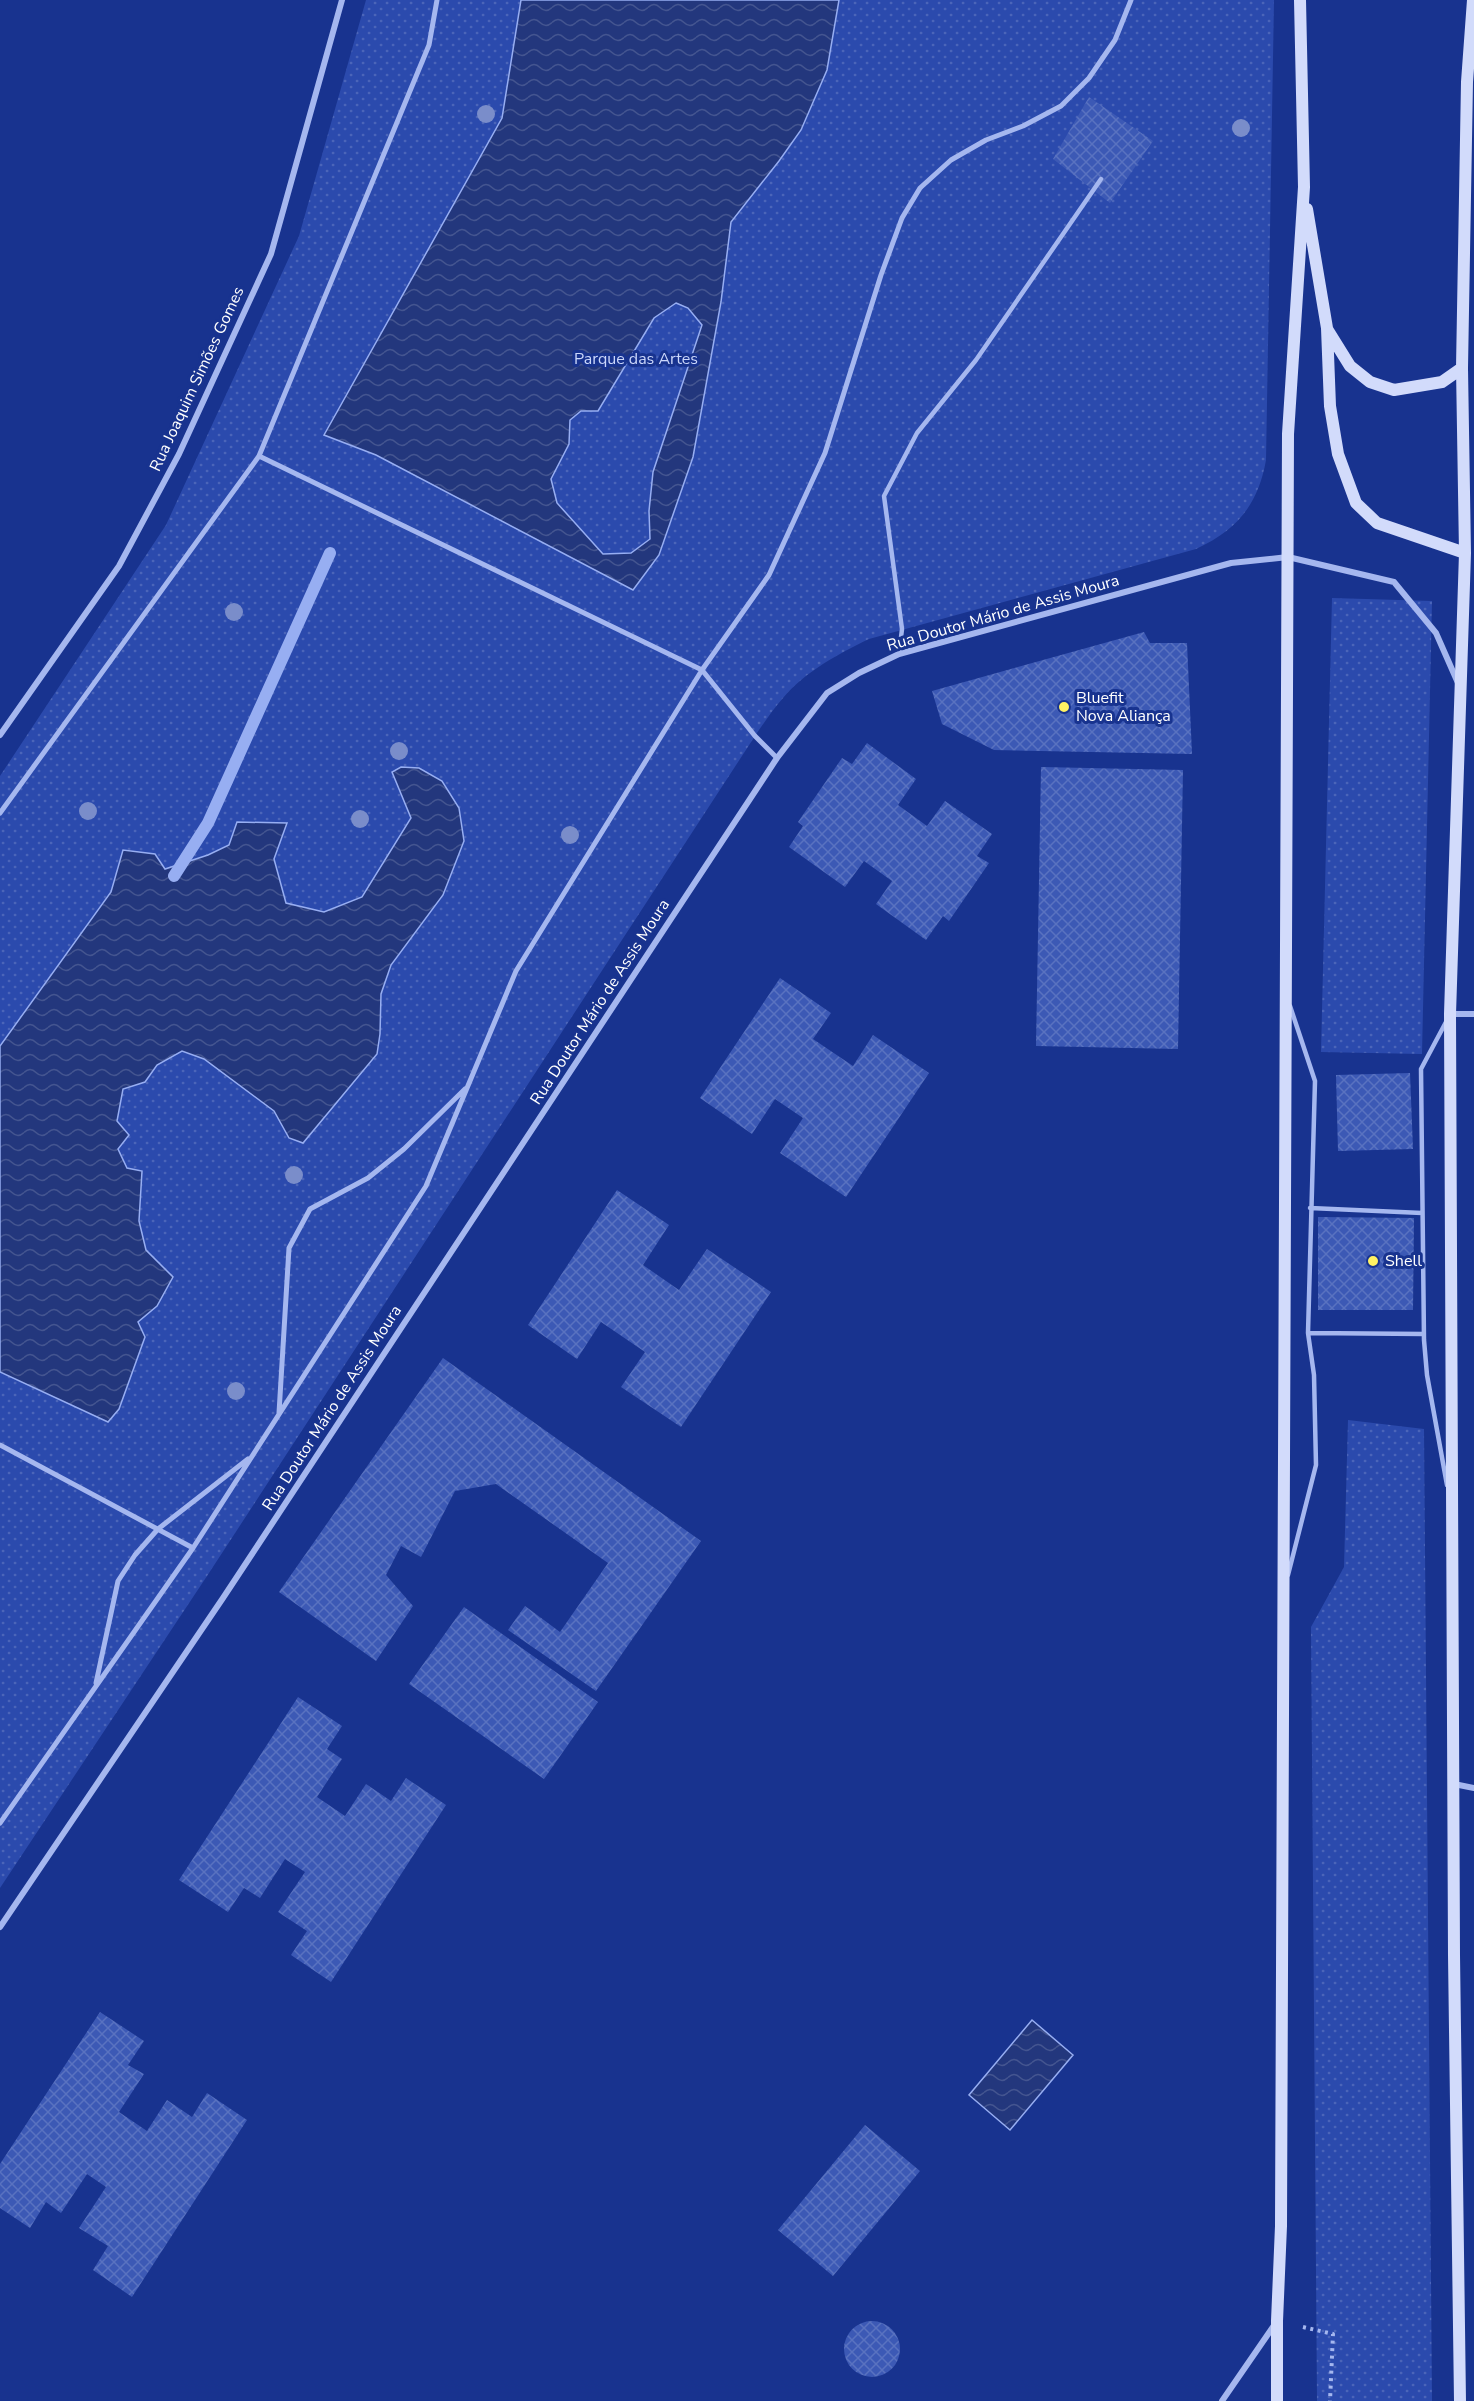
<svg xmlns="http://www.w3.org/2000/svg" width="1474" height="2401" font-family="'Nunito Sans',sans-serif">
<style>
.grass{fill:url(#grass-dots)}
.water{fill:url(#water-waves);stroke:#97aef2;stroke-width:1.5;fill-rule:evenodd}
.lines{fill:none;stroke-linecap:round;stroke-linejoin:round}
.stream{stroke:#97aef2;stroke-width:12}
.building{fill:url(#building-cross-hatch)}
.path{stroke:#a5b7ef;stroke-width:4;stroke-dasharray:3 4.5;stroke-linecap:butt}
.service{stroke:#a5b7ef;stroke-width:4.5}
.pedestrian{stroke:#a5b7ef;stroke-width:5}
.minor{stroke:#a5b7ef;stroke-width:6}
.secondary{stroke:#d2dbfb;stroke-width:12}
.tree{fill:#7a8dca}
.poi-dot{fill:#fff263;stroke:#18338f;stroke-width:2}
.labels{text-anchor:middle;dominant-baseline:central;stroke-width:6;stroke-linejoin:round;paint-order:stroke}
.park-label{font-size:16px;fill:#cbd7fb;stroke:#18338f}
.street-label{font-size:16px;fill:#fff;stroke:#18338f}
.poi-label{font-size:16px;fill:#fff;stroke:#18338f;text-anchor:start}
</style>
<defs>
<pattern id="grass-dots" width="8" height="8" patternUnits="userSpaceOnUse" patternTransform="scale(1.5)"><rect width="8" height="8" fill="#2b4aad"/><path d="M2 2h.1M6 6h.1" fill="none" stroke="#4b65b9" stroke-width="1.8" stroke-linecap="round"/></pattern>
<pattern id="water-waves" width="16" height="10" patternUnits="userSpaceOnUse" patternTransform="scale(1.5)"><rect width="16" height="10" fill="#23377d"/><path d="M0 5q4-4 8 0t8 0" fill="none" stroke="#445590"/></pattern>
<pattern id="building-cross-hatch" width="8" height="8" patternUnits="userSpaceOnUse" patternTransform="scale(1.5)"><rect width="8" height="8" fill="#3c59b5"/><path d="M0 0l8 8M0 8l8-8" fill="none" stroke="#5972c0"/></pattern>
</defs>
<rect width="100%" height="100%" fill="#18338f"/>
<path class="grass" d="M366,0H1274L1266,460C1258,505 1237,530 1196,549L869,639C838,654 806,671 783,698C773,709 764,723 755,736L209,1573L0,1888V776L166,525L299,236Z
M1332,598L1432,601L1422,1054L1321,1052Z
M1348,1420L1424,1429L1432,2401H1317L1311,1627L1344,1567Z"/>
<path class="water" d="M521,0H839L827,70L801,130L779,161L731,222L721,302L693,457L659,555L633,590L376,455L324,435L502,118ZM676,303L688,308L702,325L653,472L649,511L650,539L631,553L603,554L557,503L551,479L569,444L570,420L581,411H598L654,318Z
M401,767L419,768L442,781L459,808L464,841L443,895L391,965L381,994L380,1034L377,1054L303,1143L289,1138L274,1111L204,1059L182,1051L157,1065L145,1082L123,1089L117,1121L129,1135L118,1149L127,1168L142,1171L139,1221L146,1250L173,1277L157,1306L138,1322L145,1337L119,1409L108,1422L0,1372V1046L111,892L123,850L155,854L165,869L208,855L229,845L237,822L287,823L274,859L286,903L324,912L362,897L411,818L392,772Z
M1032,2020L1073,2055L1010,2130L969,2095Z"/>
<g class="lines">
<path class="stream" d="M174,876L208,823L330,553"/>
</g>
<path class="building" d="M1089,97L1153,141L1110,203L1053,159Z
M1144,632L1150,643H1187L1192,754L994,750L942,724L932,691Z
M867,743L916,779L898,805L927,826L945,801L992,834L977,856L989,863L949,921L943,916L926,940L876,904L892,881L864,861L845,887L789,847L803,826L798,822L842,758L852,764Z
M1041,767L1183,770L1178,1049L1036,1046Z
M780,978L831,1013L813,1039L853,1066L873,1035L929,1073L846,1197L780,1153L803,1118L775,1099L752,1134L700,1098Z
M1410,1073L1413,1149L1338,1151L1336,1075Z
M617,1190L669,1225L643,1265L679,1290L707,1249L771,1292L681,1427L621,1387L645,1352L601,1322L577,1359L528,1325Z
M1318,1217L1414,1218L1413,1310H1318Z
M443,1358L701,1541L596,1691L508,1630L525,1606L560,1632L608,1563L496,1484L455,1491L421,1557L401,1546L386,1575L413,1606L376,1661L279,1592Z
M464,1607L598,1702L544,1779L409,1684Z
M298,1697L342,1726L327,1749L342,1759L317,1797L345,1816L366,1784L391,1801L406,1778L446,1805L331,1982L291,1955L307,1931L278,1912L305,1872L285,1859L260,1898L244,1888L228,1912L179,1880Z
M100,2012L144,2041L128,2065L144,2074L119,2112L147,2131L167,2100L192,2117L207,2093L247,2120L132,2297L93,2270L108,2246L79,2228L106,2187L87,2174L61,2213L46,2202L30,2228L0,2208V2164Z
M865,2125L920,2171L833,2276L778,2230Z
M844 2349a28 28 0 1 1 56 0a28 28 0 1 1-56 0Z"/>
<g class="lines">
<path class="path" d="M1303,2327L1333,2334L1330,2401"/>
<path class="service" d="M899,654L902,629L884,496L917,433L976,360L1101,179
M1446,1022L1421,1069L1424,1340L1427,1375L1447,1485
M1310,1208L1422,1213
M1308,1333L1424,1334
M1288,1575L1316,1465L1314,1375L1308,1333L1315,1081L1290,1006"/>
<path class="pedestrian" d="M259,456L702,670L755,736L777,758
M0,813L259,456L429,45L437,0
M279,1413L289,1248L310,1209L368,1178L404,1149L465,1089
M0,1445L193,1548
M96,1683L118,1581L135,1555L158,1529L248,1459
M0,1823L193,1548L426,1186L516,971L702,670L769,575L825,453L881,275L902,218L920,188L951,160L986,140L1023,126L1061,106L1089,78L1115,40L1131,0"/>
<path class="minor" d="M0,735L119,566L179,454L271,254L342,0
M1450,1014H1474
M1454,1784L1474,1788
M0,1927L223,1598L777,758L827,693L859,673L899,654L1231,563L1288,557L1394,582L1436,633L1458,683
M1222,2401L1275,2324"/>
<path class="secondary" d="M1307,209L1327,328L1330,406L1338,454L1356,503L1377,523L1465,553
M1327,329L1350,366L1370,382L1394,390L1442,382L1462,368
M1277,2401V2321L1281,2226L1288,434L1304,187L1300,0
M1460,2401L1454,1955L1450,1014L1465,553L1462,368L1467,82L1473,0"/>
</g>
<g class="tree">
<circle cx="486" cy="114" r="9"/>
<circle cx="1241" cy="128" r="9"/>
<circle cx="234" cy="612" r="9"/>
<circle cx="399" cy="751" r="9"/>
<circle cx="88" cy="811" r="9"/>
<circle cx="360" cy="819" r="9"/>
<circle cx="570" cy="835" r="9"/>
<circle cx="294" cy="1175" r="9"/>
<circle cx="236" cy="1391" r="9"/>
</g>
<g class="poi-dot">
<circle cx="1064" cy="707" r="6"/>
<circle cx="1373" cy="1261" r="6"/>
</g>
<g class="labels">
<g class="park-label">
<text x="636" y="359">Parque das Artes</text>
</g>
<g class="street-label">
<text transform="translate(197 379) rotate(-65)">Rua Joaquim Simões Gomes</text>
<text transform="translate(1003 613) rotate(-16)">Rua Doutor Mário de Assis Moura</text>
<text transform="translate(600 1002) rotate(-57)">Rua Doutor Mário de Assis Moura</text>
<text transform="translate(332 1408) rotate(-57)">Rua Doutor Mário de Assis Moura</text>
</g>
<g class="poi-label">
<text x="1076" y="698">Bluefit<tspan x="1076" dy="18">Nova Aliança</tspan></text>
<text x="1385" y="1261">Shell</text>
</g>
</g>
</svg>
